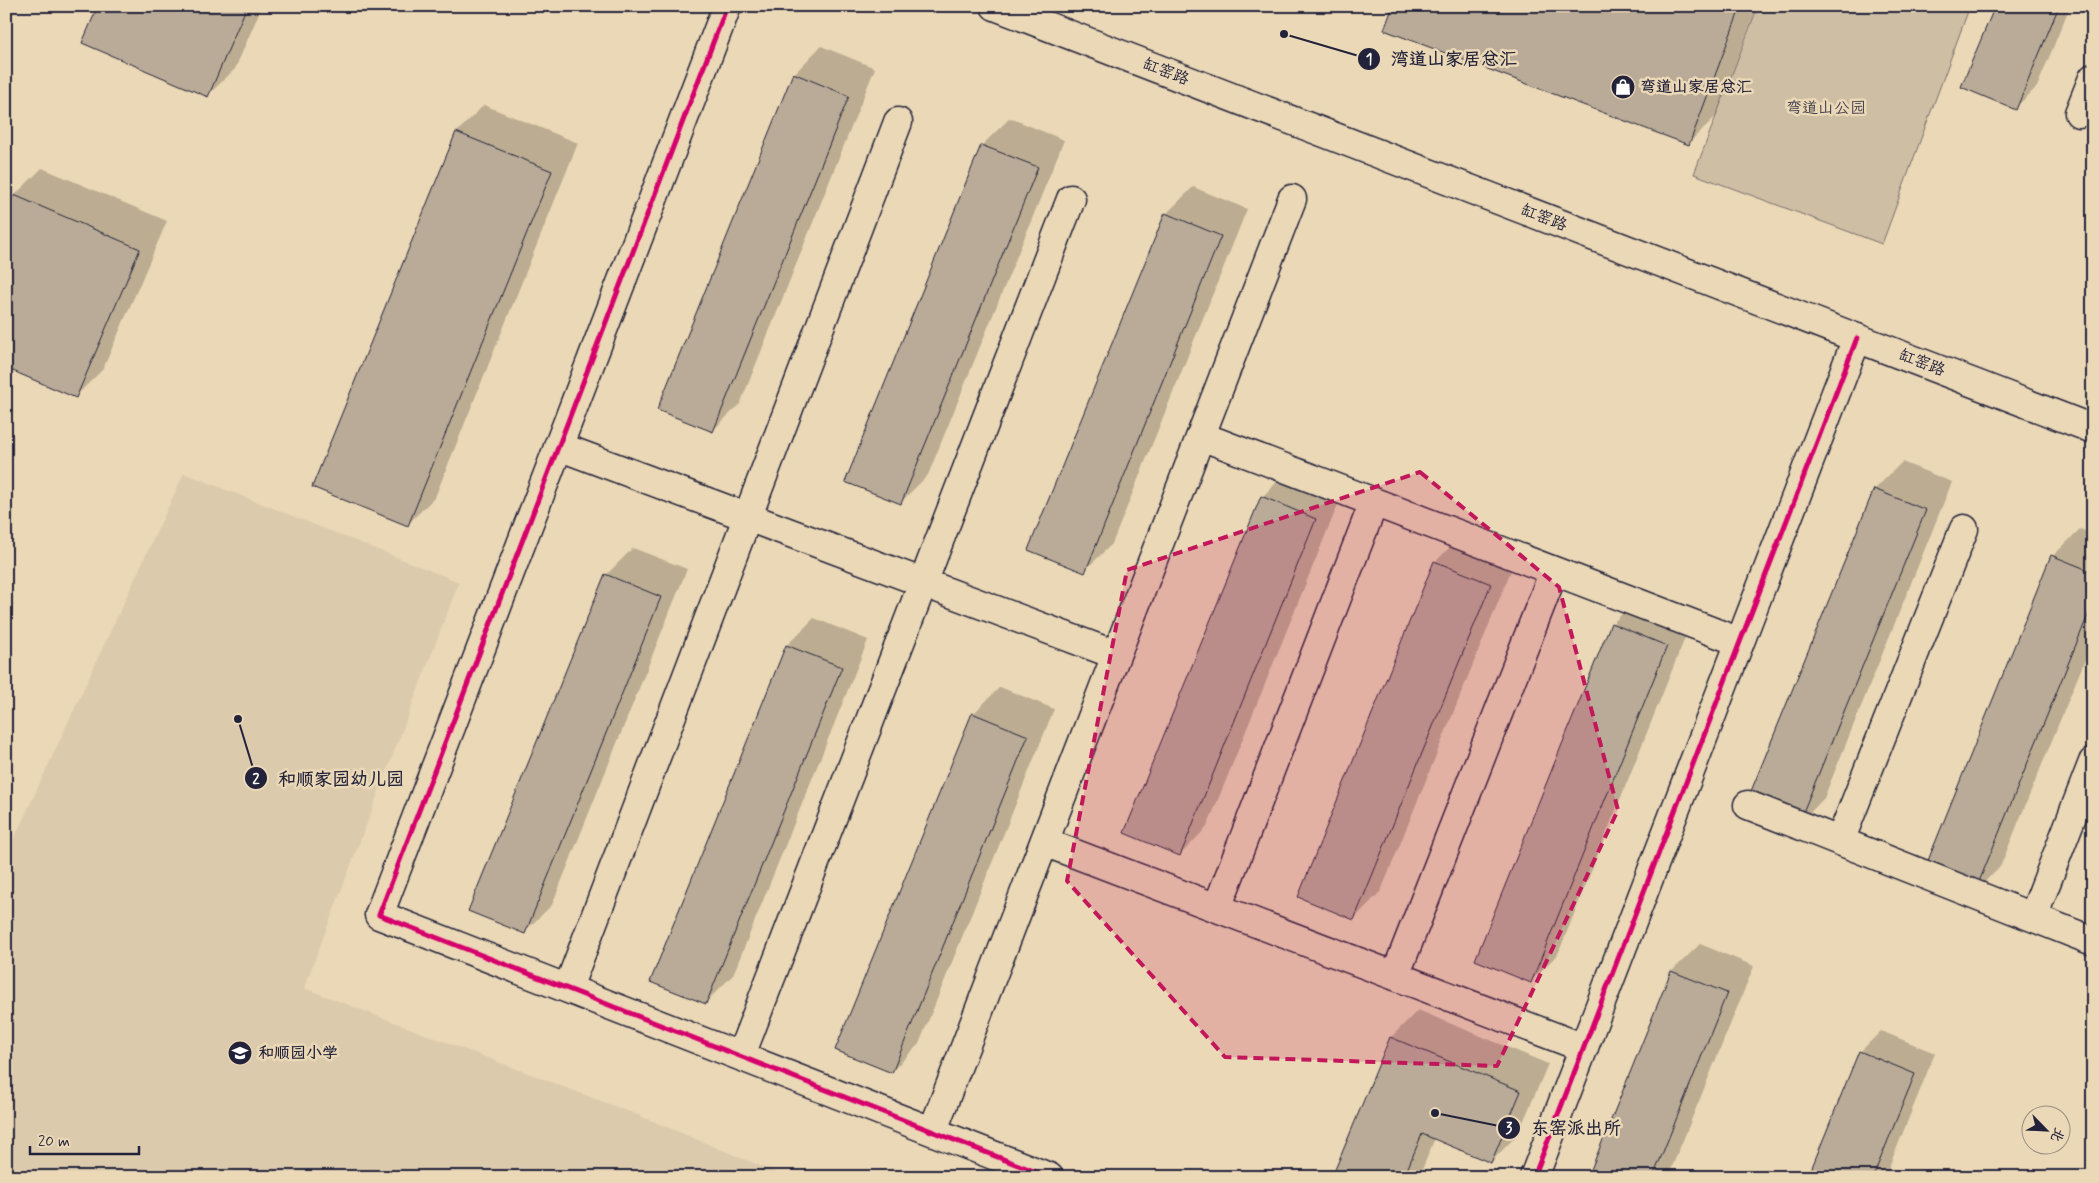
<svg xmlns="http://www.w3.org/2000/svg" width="2099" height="1183" font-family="Mynerve,'LXGW WenKai TC',sans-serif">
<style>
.built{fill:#dccaad}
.green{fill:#cebea4;stroke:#787070}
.shadow{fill:#0003}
.building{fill:#b9ab97;stroke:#22223b}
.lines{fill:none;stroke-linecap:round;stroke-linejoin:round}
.minor-casing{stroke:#22223b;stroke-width:31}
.major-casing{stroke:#22223b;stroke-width:31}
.minor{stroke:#ebd8b6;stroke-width:28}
.major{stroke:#ebd8b6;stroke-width:28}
.cycleway-casing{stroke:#ebd8b6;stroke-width:8}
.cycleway{stroke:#d6006c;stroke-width:5}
.marked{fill:#c2185b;fill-opacity:0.2;stroke:#c2185b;stroke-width:4;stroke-dasharray:10 6;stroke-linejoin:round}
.labels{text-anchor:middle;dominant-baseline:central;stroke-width:5;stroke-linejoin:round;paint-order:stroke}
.street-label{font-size:16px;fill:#22223b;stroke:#ebd8b6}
.poi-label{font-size:16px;font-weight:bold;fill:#22223b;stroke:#ebd8b6;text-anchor:start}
.park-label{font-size:16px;fill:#444150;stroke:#ebd8b6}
.leader{fill:none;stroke:#22223b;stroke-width:2}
.callout-dot{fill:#22223b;stroke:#ebd8b6;stroke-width:2}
.mark-label{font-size:15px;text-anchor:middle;font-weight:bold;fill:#fff}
.callout-label{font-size:18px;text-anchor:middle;font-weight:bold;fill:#22223b;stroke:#ebd8b6;stroke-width:5;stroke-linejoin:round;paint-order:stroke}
</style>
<rect width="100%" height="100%" fill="#ebd8b6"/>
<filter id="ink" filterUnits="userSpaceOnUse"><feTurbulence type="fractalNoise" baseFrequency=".02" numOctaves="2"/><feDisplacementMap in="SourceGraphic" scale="10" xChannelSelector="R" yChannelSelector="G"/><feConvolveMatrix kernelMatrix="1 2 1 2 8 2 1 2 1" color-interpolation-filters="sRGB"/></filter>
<g filter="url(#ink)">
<path class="built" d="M184,473L459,582L304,988L643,1117L787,1177H6V856Z"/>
<path class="green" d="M1758,6H1970L1882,244L1694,174Z"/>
<path class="shadow" d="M99,6H262L235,69L207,96Z
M1394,6H1757L1716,116L1689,143Z
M1996,6H2070L2037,87L2015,108Z
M821,46L875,68L740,404L712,431L794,74Z
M484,105L578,143L435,497L408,524L457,132Z
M1010,118L1064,140L928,475L901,502L847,481L982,145Z
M42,168L167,221L103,369L76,396L6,216L15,195Z
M1193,187L1247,209L1112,544L1084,571L1166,214Z
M1902,462L1952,482L1824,798L1797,826L1747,805L1875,489Z
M1289,470L1343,492L1207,827L1180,855L1262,497Z
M2080,529L2093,534V640L2001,865L1974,893L2053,556Z
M1463,534L1517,556L1381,891L1354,919L1435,562Z
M633,548L687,569L552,905L524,932L606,575Z
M1639,597L1693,618L1558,954L1531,981L1612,624Z
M814,618L868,640L733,975L705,1003L787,645Z
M1000,687L1054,709L919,1044L891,1072L973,714Z
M1700,944L1754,966L1668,1177H1589L1672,971Z
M1418,1010L1548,1064L1518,1134L1491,1162L1435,1138L1419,1177H1333L1391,1037Z
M1881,1031L1935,1053L1885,1177H1810L1860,1052Z
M495,1174L503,1177H493Z"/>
<path class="building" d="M98,6H247L208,97L82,43Z
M1393,6H1741L1689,145L1384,30Z
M1995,6H2059L2016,110L1961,87Z
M793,73L849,96L713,432L657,410Z
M456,132L552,171L408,526L312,487Z
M981,145L1038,167L901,504L845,482Z
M14,195L140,249L76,398L6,368V213Z
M1165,213L1221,236L1085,573L1028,550Z
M1874,489L1926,510L1797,827L1745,806Z
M1261,496L1316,519L1180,856L1124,833Z
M2051,555L2093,572V603L1974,894L1923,873Z
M1434,561L1491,584L1354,920L1298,897Z
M605,574L661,597L525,934L468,911Z
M1611,623L1667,646L1531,983L1475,960Z
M786,645L842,667L706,1004L650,982Z
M972,713L1028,736L892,1073L835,1050Z
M1671,971L1727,993L1653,1177H1588Z
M1390,1037L1521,1091L1491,1163L1422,1134L1404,1177H1332Z
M1859,1051L1915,1074L1873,1177H1808Z"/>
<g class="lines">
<defs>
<path id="minor" d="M727,6L379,915L1049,1177
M2079,113L2093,78
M1201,436L1740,642
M558,446L1116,655
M1748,805L2093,941
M1840,841L1964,529
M1044,842L1584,1048
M1217,908L1374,502
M2033,917L2093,762
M1395,976L1554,571
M568,988L898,122
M741,1055L1071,199
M933,1130L1292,199
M1534,1177L1857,338"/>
<path id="major" d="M995,6L2093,429"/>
</defs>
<use href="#minor" class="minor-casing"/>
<use href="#major" class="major-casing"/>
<use href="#minor" class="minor"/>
<use href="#major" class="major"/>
<defs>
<path id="cycleway" d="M727,6L379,915L1049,1177
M1534,1177L1857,338"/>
</defs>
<use href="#cycleway" class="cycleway-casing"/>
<use href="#cycleway" class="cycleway"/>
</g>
</g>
<path class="marked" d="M1420,472L1559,587L1618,810L1497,1066L1225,1057L1067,881L1127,570Z"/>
<defs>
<symbol id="shop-disc" viewBox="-11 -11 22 22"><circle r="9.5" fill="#22223b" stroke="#ebd8b6"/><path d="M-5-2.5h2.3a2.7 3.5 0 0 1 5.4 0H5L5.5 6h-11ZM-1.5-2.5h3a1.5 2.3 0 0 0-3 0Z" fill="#fff"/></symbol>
<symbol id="school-disc" viewBox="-11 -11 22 22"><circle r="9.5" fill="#22223b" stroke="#ebd8b6"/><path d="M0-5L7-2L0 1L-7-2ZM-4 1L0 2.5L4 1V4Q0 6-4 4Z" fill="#fff"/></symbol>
</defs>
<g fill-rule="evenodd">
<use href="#shop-disc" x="1609" y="73" width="28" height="28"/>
<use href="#school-disc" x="226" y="1039" width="28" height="28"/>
</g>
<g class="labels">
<g class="street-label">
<text transform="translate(1166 72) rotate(21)">缸窑路</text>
<text transform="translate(1544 218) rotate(21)">缸窑路</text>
<text transform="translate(1922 363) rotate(21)">缸窑路</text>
</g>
<g class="poi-label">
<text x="1640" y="87">弯道山家居总汇</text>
<text x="258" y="1053">和顺园小学</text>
</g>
<g class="park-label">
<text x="1826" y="108">弯道山公园</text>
</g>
</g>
<path class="leader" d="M1284 34L1369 59M238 719L256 778M1435 1113L1509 1128"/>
<g class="callout-dot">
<circle cx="1284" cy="34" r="5"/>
<circle cx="238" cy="719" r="5"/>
<circle cx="1435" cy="1113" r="5"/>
<circle cx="1369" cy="59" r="12"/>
<circle cx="256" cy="778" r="12"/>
<circle cx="1509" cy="1128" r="12"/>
</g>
<g class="mark-label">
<text x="1369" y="64">1</text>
<text x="256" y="784">2</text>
<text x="1509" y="1133">3</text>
</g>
<g class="callout-label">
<text x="1454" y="65">湾道山家居总汇</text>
<text x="341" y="785">和顺家园幼儿园</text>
<text x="1576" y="1134">东窑派出所</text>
</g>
<rect width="2099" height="1183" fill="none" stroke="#ebd8b6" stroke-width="25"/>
<rect x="12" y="12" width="2074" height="1158" fill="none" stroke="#22223b" stroke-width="2" filter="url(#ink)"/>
<g transform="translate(2046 1130) rotate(114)"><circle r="24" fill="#ebd8b6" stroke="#9b8f85"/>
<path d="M0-4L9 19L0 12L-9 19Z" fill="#22223b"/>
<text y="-8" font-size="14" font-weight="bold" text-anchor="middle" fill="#22223b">北</text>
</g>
<path d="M30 1146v8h109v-8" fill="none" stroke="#22223b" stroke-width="2.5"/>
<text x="38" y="1146" font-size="15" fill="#22223b" stroke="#ebd8b6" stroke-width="4" paint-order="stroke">20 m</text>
</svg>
